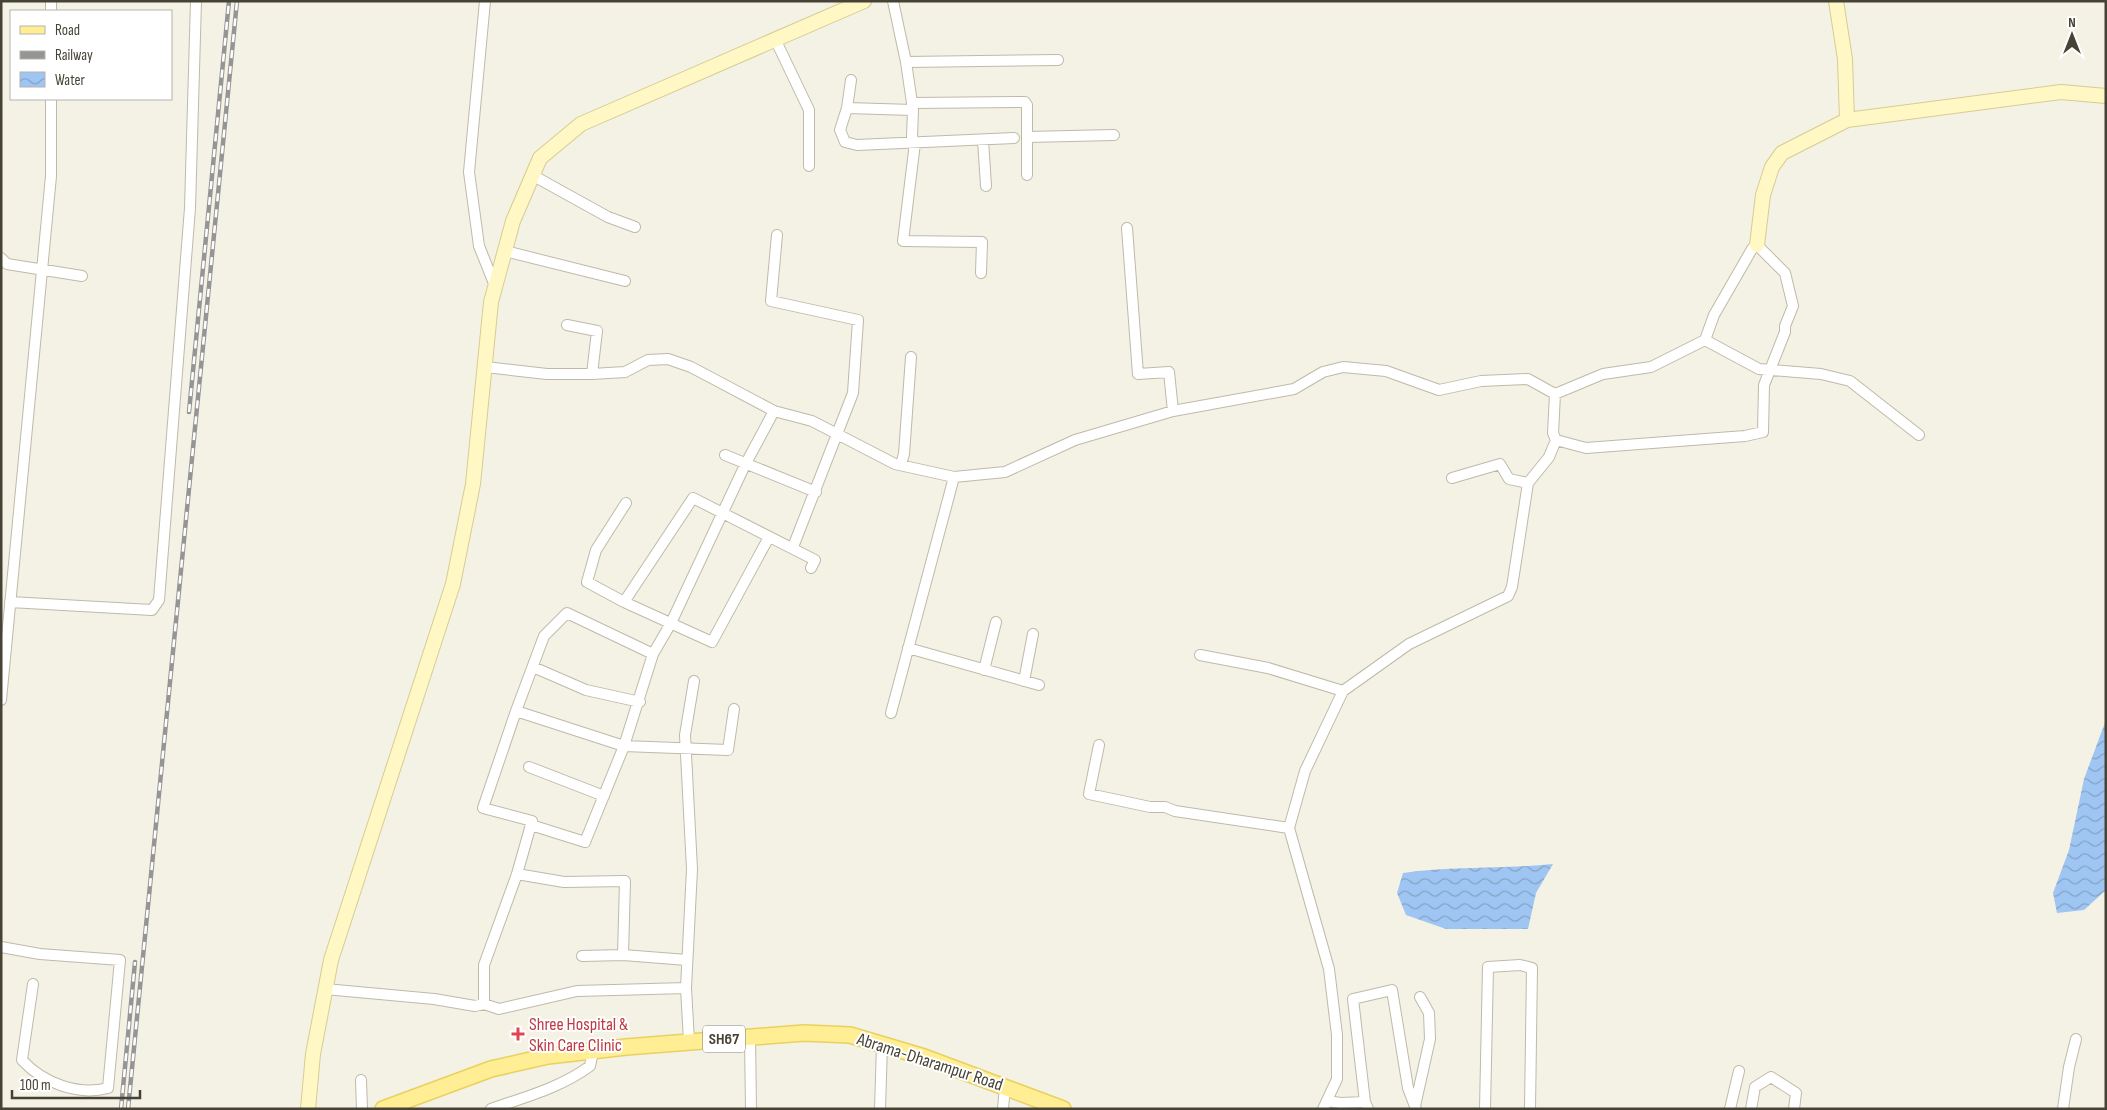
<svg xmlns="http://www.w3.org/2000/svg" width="2107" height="1110" font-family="'Sofia Sans Condensed',sans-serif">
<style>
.water{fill:url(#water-waves)}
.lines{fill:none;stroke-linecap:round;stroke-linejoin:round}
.street-casing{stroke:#bfbaa8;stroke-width:12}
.secondary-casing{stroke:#d6cd93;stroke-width:16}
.primary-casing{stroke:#e9d15e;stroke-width:18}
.street{stroke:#fff;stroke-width:10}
.secondary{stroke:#fff8c4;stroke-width:14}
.primary{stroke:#ffee93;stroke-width:15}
.rail-casing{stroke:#959595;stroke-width:4.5}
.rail{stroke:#fff;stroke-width:2.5;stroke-dasharray:8;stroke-linecap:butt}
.health-dot{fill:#e0444e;stroke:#fff;stroke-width:2}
.labels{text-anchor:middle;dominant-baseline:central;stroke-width:4;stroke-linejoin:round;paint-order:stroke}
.shield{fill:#fff;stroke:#7e7b72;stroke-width:1}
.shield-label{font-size:16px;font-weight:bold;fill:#464235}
.health-label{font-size:18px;fill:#be3a42;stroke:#fff;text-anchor:start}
.street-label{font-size:18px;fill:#464235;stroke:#fff}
</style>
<defs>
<pattern id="water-waves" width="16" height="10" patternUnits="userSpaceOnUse" patternTransform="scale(1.25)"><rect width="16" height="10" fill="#9fc6f3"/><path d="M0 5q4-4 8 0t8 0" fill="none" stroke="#83a2c6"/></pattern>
</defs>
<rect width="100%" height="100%" fill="#f4f1e5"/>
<path class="water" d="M2106,720V890L2084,910L2057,913L2053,893L2069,850L2084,779Z
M1553,864L1536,893L1528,929H1446L1406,915L1397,893L1403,873C1453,866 1503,869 1553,864Z"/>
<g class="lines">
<defs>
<path id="street" d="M51,1V11
M485,1L469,172L479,246L495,286
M893,1L906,62L913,110L912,137L915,143L903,241L982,242L981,273
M776,41L809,110V166
M906,62L1058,60
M851,80L847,108L840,130L845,142L857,145L1014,138
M912,103L1025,102L1027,105V175
M847,108L913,110
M1027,137L1114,135
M983,140L986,186
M532,175L608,217L635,227
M1127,228L1138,374L1169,372L1173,411
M777,235L771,301L858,320L853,393L793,547
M505,251L625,281
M1,258L7,264L82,276
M567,325L597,331L592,374
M485,367L547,374H592L625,372L648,360L668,359L691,367L774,411L812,421L895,464L954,477L1005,472L1075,440L1173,411L1294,389L1323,372L1343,367L1386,371L1439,390L1481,381L1528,379L1555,394L1603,374L1651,367L1705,340
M1556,440L1586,448L1745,436L1763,432L1764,385L1785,332V326L1793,306L1785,273L1757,245L1752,249L1714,315L1705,340L1759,369L1821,374L1850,381L1919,435
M725,455L816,492
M901,464L904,454L911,357
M1452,478L1500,464L1509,479L1528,483
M626,503L596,550L587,582L624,602L712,642L769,537
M10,602L152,610L159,600L190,208L196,1
M624,602L693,498L815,560L811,568
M908,648L1039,685
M653,654L567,613L544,636L516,711L624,746L728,750L734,709
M1200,655L1268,668L1343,691
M533,667L586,690L640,702
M984,670L996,622
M1024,681L1033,634
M1,700L51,176V99
M891,713L954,477
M1099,745L1089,794L1150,807H1165L1175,811L1289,828
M529,767L604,796
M531,825L585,842L624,746L653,654L671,623L745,465L774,411
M517,874L564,882L625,881L623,955
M1,947L40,954L120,960L108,1088C78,1096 43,1083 22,1060L33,984
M582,956L623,955L687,960
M325,989L434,999L475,1006L484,1004L499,1009L577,991L686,988
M484,1004V965L517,874L532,821L483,808L516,711
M750,1037L751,1109
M689,1041L686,988L692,869L685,735L694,681
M361,1080L362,1109
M1327,1101L1341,1103L1365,1102
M1415,1106L1430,1039L1429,1013L1420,997
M491,1109C525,1097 560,1088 590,1066L593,1051
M880,1109L882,1045
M1003,1109L1005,1086
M1323,1109L1337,1079V1035L1329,969L1289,828L1305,771L1343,691L1409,644L1508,596L1512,587L1528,483L1549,457L1556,440L1553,433L1555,394
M1368,1109L1365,1102L1353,999L1392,990L1408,1088L1416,1109
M1485,1109L1488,967L1520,965L1532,968L1530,1109
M1730,1109L1739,1071
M1751,1109L1755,1087L1771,1077L1796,1093L1794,1109
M2063,1109L2069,1067L2076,1039"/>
<path id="secondary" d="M1836,1L1845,59L1847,120
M1757,245L1763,195L1772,167L1782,153L1847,120L2061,92L2106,96
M308,1109L313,1054L331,960L453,584L473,484L491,302L513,221L540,158L581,124L864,1"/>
<path id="primary" d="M383,1109L491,1069L548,1056L626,1047L804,1033L850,1035L924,1057L1063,1109"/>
</defs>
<use href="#street" class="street-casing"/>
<use href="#secondary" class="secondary-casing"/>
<use href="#primary" class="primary-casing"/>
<use href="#street" class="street"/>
<use href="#secondary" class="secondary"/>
<use href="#primary" class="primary"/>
<defs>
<path id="rail" d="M189,412L229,1
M121,1109L135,962
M128,1109L237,1"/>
</defs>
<use href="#rail" class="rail-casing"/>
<use href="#rail" class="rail"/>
</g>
<path class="health-dot" d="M515.5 1026.5h5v5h5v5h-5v5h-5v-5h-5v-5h5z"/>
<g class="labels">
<rect class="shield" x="703" y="1025.5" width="42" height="27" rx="4"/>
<g class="shield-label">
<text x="724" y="1039">SH67</text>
</g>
<g class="health-label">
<text x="529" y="1024">Shree Hospital &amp;<tspan x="529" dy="21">Skin Care Clinic</tspan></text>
</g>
<g class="street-label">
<text transform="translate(930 1062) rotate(18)">Abrama-Dharampur Road</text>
</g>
</g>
<rect width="2107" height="1110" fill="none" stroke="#464235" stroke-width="5"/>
<rect x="10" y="10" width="162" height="90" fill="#ffffff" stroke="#b5b3ae"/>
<rect x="20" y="26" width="25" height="8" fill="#ffee93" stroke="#b5b3ae"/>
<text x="55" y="35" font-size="15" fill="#464235">Road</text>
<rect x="20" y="51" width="25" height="8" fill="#959595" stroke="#b5b3ae"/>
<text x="55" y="60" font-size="15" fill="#464235">Railway</text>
<rect x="20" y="72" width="25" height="15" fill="url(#water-waves)" stroke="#b5b3ae"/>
<text x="55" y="85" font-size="15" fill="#464235">Water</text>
<g transform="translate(2072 35)" stroke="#ffffff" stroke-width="4" paint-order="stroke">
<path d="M0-4L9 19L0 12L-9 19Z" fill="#464235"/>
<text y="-8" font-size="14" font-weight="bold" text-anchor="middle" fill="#464235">N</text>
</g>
<path d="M12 1090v8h128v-8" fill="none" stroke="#464235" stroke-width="2.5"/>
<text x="20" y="1090" font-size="15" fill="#464235" stroke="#ffffff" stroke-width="4" paint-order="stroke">100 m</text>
</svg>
